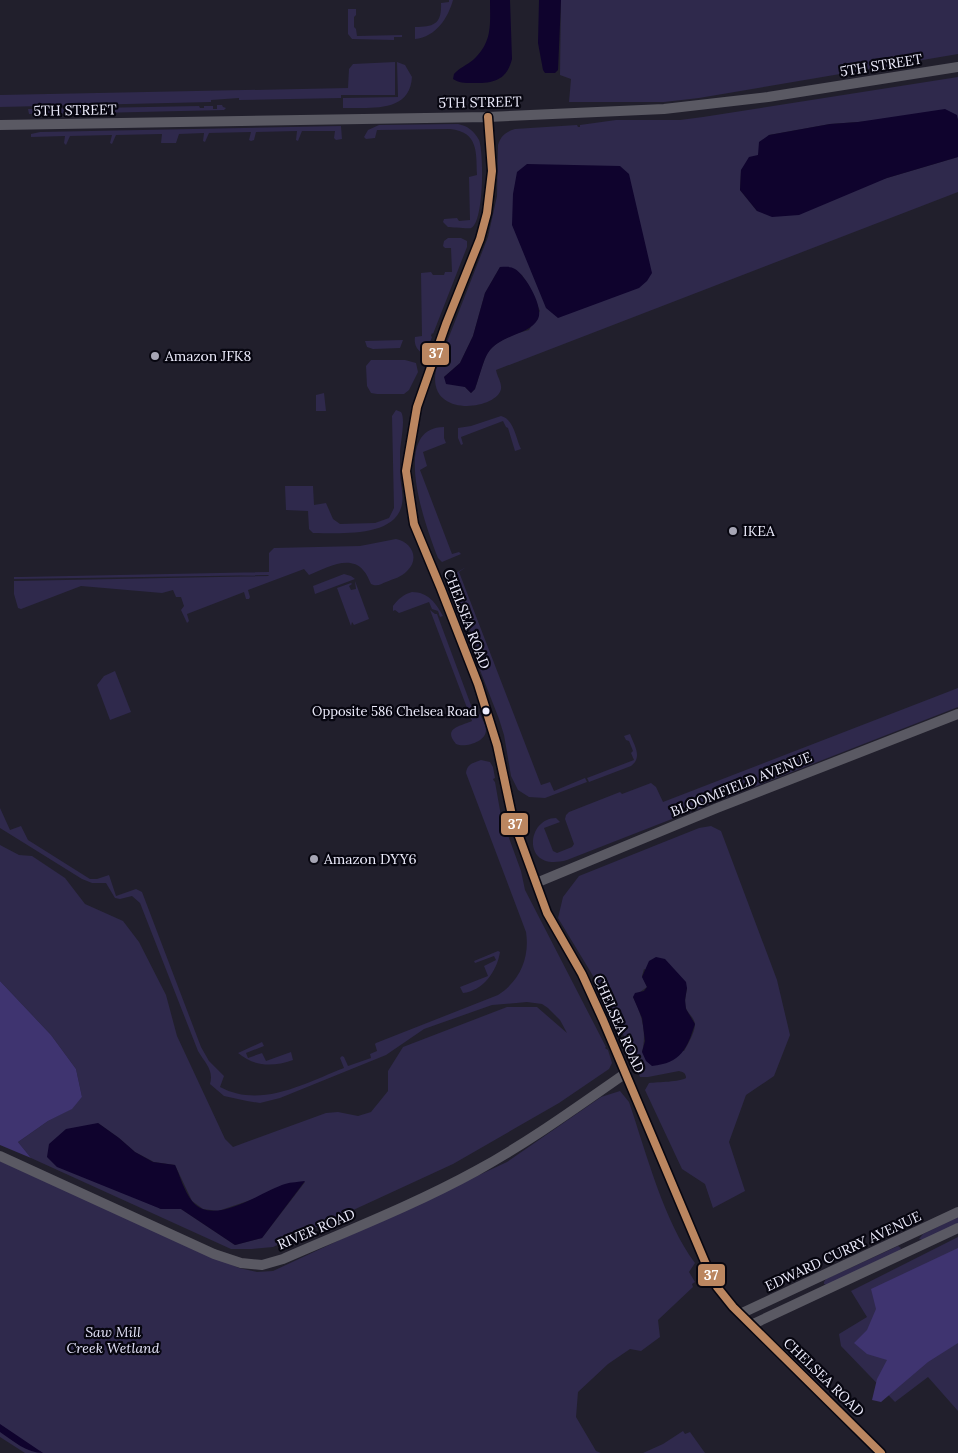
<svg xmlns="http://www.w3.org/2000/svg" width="958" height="1453" font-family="Lora,serif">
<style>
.green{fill:#2f294c;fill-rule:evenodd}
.forest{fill:#3f3470}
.water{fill:#0f032d}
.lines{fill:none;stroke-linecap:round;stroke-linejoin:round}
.minor{stroke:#5a5963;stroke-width:10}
.bus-1-casing{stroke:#070610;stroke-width:11}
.bus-1{stroke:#bb8660;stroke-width:8}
.poi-dot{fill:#a6a5b4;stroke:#070610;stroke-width:2}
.bus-dot{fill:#eeedfd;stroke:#070610;stroke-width:2}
.labels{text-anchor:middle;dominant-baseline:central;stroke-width:4.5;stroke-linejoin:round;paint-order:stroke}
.bus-label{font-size:13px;fill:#eeedfd;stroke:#070610;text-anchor:end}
.street-label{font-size:14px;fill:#eeedfd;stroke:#070610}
.poi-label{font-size:14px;fill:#eeedfd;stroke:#070610;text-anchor:start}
.park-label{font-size:14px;font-style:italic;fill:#e3e2f7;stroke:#070610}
.line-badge{stroke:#070610;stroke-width:2}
.badge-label{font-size:14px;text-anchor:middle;font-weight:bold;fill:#fff}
</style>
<rect width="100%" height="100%" fill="#211f2c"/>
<path class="green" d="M449,0H453C448,18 436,37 415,39V27C434,27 442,24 441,3L449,2Z
M561,0H958V54L699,98L664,102H569L571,79L560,75Z
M348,9H356V15L354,17V27L356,29L357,36L402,35V37H394V40L352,39L348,34Z
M395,62V95H341V98L239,100V98L211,100V102L0,107V95L348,88L349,69L353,64Z
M397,62L405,65L412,77C410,114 369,107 343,108V98L398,97Z
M958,77V120L956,115L830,124L769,135L758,155L741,170L740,190L757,211L887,178L958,157V192L496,370C497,376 502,383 501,389C497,410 426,419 436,370L488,237L497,196L498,145C501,135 506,132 515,129L577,125L578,127H580V125L616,120H680L703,117ZM500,267L522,275L529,286L540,311L529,330C514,334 498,339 488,352C484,358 478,381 475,389L471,393L465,387L444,377L460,363L473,336L485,293Z
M217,105H222L223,107L226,108L224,110L97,113L96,108L199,106L200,108H204V106H213V109H217Z
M93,108V113L29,114L28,109Z
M458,124C468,126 474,131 479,140C484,152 484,223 471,228C468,229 452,227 448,227L443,222L444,219L457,218L459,221L470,220L469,177L477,175C476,153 479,132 450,129L377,130L375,138L366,139L364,137L368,130L379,125Z
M341,126L342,139L336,140L334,138L335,131H302L298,141L296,140L297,131L256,132L254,140L251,141L249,140L251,132L209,133L205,142L203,141L204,133L179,134L176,143H161L162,134L116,135L112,144L110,143L112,135L70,136L66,145L64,143L65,136L31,137V134L40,132Z
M448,238H461L467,241V247L433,334L432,333L431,336L432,337L427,350L422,353C416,349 414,343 415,337L422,336L421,273L431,272L433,275H444L445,272H452L451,248H445L443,246L444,241Z
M403,340L400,348L373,349L367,347L365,341Z
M371,360H405L416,363L418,372L409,390L404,394H377L371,393L367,386L366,366Z
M324,393L326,411H316V395Z
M396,410L401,412C406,419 400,444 400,454C400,460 400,467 400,473C400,483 404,494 402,504C396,538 339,533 313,533L309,529L308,511L286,510L285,486H313L314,505L326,503L333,519L340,524L375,523L389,518L394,508L392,416Z
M501,416C514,419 516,439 521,449L515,451L508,428L506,427L503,421L461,437L463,444L461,445L458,438V428L471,426Z
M444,427V438L446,443L423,452L427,466L420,470L452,554L459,552L461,554L442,562L438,558C428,533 388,427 444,427Z
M396,539C412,542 420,559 407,571C402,577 393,579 386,582C381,584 377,587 371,584C369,580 367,574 363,570C349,554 325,569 309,575L304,569L248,590L250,597L249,599H246L244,592L187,614L189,621L187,623L181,610L184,606L181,597H176L173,590L162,593L81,586L21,609L18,608L14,594V581L269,576L268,575L14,579V577H20L269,572V553L274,548L360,546Z
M466,567L459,572L541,785L550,782L554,791L585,778L587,782L545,798L529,797L518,790L511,776L504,735L499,719L478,665L483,662L462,609H460L450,585L456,573Z
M344,574L351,576L355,579L315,594L313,586Z
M355,581L369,619L354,625L352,622L351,626L337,588L351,583L352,584L349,586L351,590L356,589Z
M412,592C428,592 436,603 443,616L440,617L438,611L432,609L429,602L402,612L399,613L395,610L393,611V606C398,599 404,594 412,592Z
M430,610L435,614H437L475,716L480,714C482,719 486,725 486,730C486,742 465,748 456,744C442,728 461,726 472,721Z
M115,671L131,712L110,720L97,685L104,676Z
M958,688V707L567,860C521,873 526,818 556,818L560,822L544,828L553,851L557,853L572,847L574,844L565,819L566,815L569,812L620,792L622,794L651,783L656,787L663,802Z
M630,734C634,745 643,757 631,766L589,782L587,778L634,760L631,753L633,751L629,741L626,740L624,736Z
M481,760L490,762L493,767L495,778L493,779L494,781L495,782L501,816L521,871L525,890L606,1047L605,1048L608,1050L612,1063L609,1069L559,1103L453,1164L273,1247L252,1249H231L31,1158L18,1142L48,1121L71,1109L82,1097L76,1069L51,1035L0,981V845L19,855L32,856L65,878L85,904L123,921L139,942L166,995L177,1036L225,1139L233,1147L326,1113L338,1112L358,1116L371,1112L388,1091V1071L403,1047L507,1007H537L567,1033L560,1020L548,1008L542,1004L527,1002L492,1005L424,1029L386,1055L280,1098L260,1103L247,1101L224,1096L210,1084C214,1070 205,1063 198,1051L140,903L132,896L120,899L115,898L106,883H92L82,879L0,828V808L10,830L21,826L28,840L90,879H97L109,875L116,896L136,889L142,892L201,1047L209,1061L224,1076L220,1087C261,1109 305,1083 344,1068L340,1058L342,1056L344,1057L348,1066L371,1058L370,1054L377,1051L375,1044L376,1043L498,995C520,981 530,957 526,932L466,773C467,764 473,763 481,760ZM98,1123L119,1138L135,1152L154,1162L175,1165L192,1201L203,1209L218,1211L305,1182L262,1238L235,1245L181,1209H160Z
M711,826L721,831L777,980L790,1035L774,1076L746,1095L729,1142L745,1191L713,1208L705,1184L682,1169L645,1090L649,1083C658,1082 680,1082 686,1078C686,1073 683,1072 679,1071L648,1077H640L613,1009L558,918L563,897L579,876L699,828ZM644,969L687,988C686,995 684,1002 686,1008C688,1014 695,1018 695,1025C694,1034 688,1044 684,1051L642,1052C647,1033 642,1015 633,997L647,987L642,976Z
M498,951L500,952C497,971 483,991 463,993L460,987L488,976L484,966L496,960L494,956L475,963L474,961Z
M262,1042L264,1046L246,1053L248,1058L262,1053L266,1061L291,1052L293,1060C273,1067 255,1067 238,1053Z
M620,1091L629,1102C646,1152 664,1222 695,1263L689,1272L695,1282L692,1284L693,1287L658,1320L660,1337L641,1351L630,1349L608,1364L578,1392L576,1417L596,1451L601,1453H25L0,1437V1161L239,1268L257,1272L273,1271L507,1162L601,1097Z
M958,1217V1224L923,1240L919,1239L923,1234Z
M958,1237V1411L928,1377L895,1402L841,1346L839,1334L867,1317L851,1291Z
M898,1246L901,1248L899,1251L827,1285L824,1284V1282L826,1279Z
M683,1431L685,1434L690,1432L705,1453H643L663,1444Z"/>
<path class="forest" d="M0,981L51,1035L76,1069L82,1097L72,1109L48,1121L18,1142L31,1158L0,1145Z
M958,1248V1343L928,1362L881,1402L872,1400L877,1379L887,1360L867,1354L854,1343L867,1330L876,1309L871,1289Z"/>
<path class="water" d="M490,0H510L512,59C506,82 492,83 472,83C464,83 459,83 453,79L454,74C459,68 467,65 473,60C493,42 490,24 490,0Z
M539,0H561L558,70L555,73H545L543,70L538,43Z
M945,109L957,115L958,120V157L887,178L799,215L772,217L757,211L740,190L741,170L749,157L758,155L759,142L769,135L830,124L858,122Z
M527,164L620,166L629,174L652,273L647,281L639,288L558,318L546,308L512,225L513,194L517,172Z
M500,267C505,267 511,266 515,269C526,276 544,307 538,319C530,335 500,334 488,353C484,358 478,381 475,389L471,393L465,387L446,384L444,377L460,363L473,336L485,293Z
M656,957L665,959L686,982L687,988L685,1000L686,1009L695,1024C687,1049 681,1063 652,1066L646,1061L642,1052L645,1041L642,1018L633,997L635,993L644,991L647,987L642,977L649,961Z
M98,1123L119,1138L135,1152L153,1162L175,1165C180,1176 184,1191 192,1201C213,1228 262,1191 285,1184C291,1182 299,1182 305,1181L262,1238L235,1245L181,1209H161L57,1167L47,1157L49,1144L66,1129Z
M0,1424L43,1453C27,1453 13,1441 0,1432Z"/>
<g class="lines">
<path class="minor" d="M488,117L492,171L487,213L480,239L446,324L417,407L406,471L414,524L441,589L478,684L497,745L513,820L547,913L582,974L603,1020L705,1262L717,1287L733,1307L881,1453
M0,125L488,117L664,109L768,97L958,67
M536,883L717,808L958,714
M0,1156L214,1254L241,1263L262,1265L283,1259C347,1231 414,1205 476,1171C529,1142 577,1107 626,1073
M740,1314L958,1212
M751,1325L958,1228"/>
<defs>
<path id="bus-1" d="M488,117L492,171L487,213L480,239L446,324L417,407L406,471L414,524L441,589L478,684L497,745L513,820L547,913L582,974L603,1020L705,1262L717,1287L733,1307L881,1453"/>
</defs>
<use href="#bus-1" class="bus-1-casing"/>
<use href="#bus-1" class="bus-1"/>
</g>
<g class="poi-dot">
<circle cx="155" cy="356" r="5"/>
<circle cx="733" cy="531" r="5"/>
<circle cx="314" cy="859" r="5"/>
</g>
<circle class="bus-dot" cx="486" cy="711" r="4.5"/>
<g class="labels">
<g class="bus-label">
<text x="477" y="711">Opposite 586 Chelsea Road</text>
</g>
<g class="street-label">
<text transform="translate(881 65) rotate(-9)">5TH STREET</text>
<text transform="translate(480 102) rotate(-1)">5TH STREET</text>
<text transform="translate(75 110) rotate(-1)">5TH STREET</text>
<text transform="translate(467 619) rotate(69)">CHELSEA ROAD</text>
<text transform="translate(741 784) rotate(-22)">BLOOMFIELD AVENUE</text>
<text transform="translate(619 1024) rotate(66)">CHELSEA ROAD</text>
<text transform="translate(316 1229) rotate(-23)">RIVER ROAD</text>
<text transform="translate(843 1251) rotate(-25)">EDWARD CURRY AVENUE</text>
<text transform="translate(824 1377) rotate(44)">CHELSEA ROAD</text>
</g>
<g class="poi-label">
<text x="165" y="356">Amazon JFK8</text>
<text x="743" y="531">IKEA</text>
<text x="324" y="859">Amazon DYY6</text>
</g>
<g class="park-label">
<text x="113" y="1332">Saw Mill<tspan x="113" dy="16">Creek Wetland</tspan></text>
</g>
</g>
<g class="line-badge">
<rect x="421" y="342" width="29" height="24" rx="5" fill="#bb8660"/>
<rect x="500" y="812" width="29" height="24" rx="5" fill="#bb8660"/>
<rect x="697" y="1263" width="29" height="24" rx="5" fill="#bb8660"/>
</g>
<g class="badge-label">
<text x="436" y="358">37</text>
<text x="515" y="829">37</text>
<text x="711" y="1280">37</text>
</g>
</svg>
